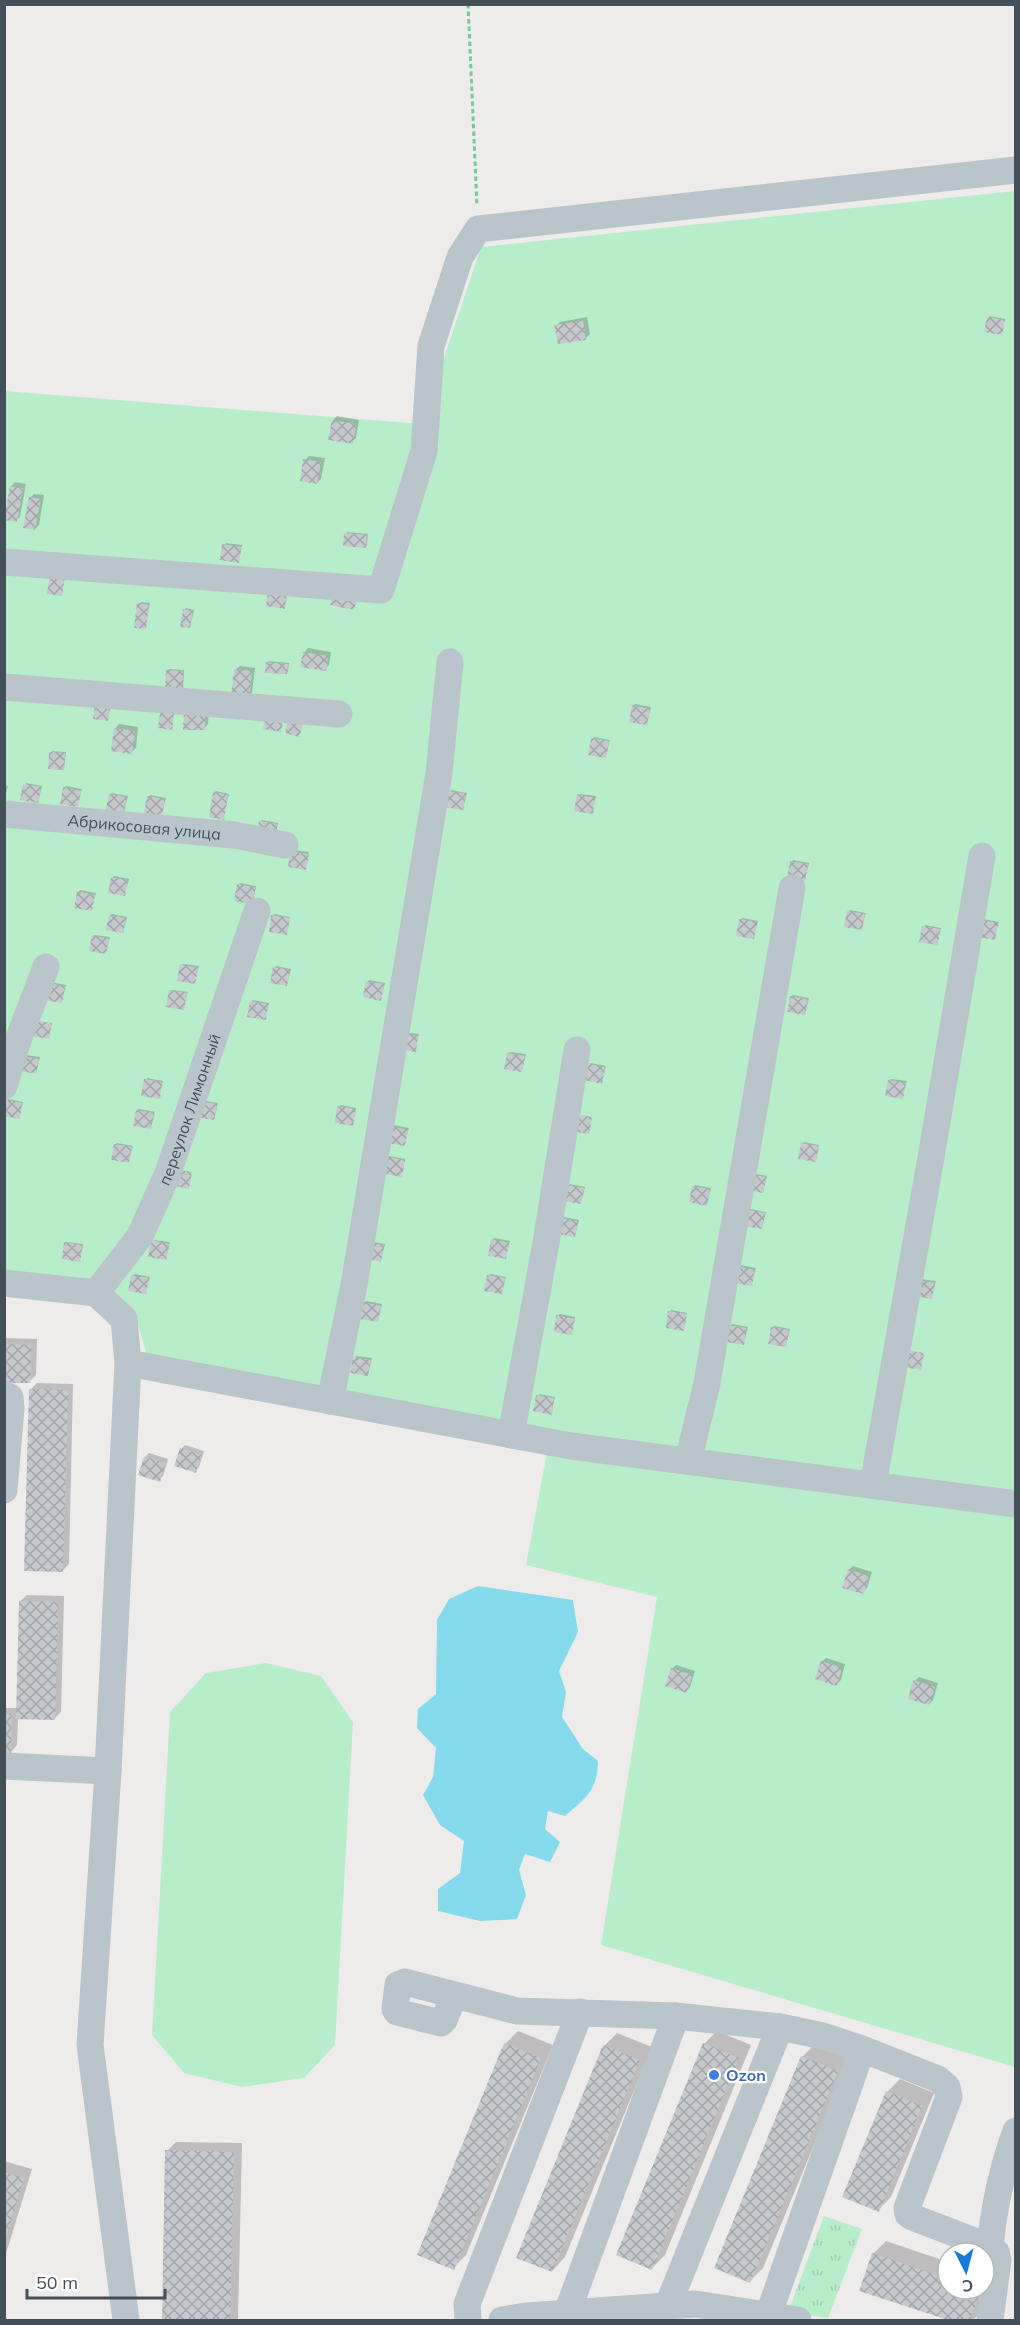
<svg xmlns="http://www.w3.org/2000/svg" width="1020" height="2325" font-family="Mulish,sans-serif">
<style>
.park{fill:url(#park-tufts)}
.garden{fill:#b8edca}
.water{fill:#85dbeb}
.shadow{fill:#0003}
.building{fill:url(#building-cross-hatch)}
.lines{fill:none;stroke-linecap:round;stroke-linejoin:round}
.path{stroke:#70cb9a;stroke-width:3;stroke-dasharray:4.5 3;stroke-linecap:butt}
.minor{stroke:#b9c4cb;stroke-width:27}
.shop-dot{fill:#3f7fe0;stroke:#fff;stroke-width:2}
.labels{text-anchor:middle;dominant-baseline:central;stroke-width:4.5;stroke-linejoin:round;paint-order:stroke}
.street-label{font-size:16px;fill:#445058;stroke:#fff}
.shop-label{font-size:16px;font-weight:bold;fill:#366cbe;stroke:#fff;text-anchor:start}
</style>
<defs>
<pattern id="park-tufts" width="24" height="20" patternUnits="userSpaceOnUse" patternTransform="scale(1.5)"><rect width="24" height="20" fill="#b8edca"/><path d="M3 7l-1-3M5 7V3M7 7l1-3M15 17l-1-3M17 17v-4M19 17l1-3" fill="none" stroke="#9fcdb0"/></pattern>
<pattern id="building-cross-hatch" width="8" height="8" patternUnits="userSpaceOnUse" patternTransform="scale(1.5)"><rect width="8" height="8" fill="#c5c9ce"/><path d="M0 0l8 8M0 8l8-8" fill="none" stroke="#a2a6aa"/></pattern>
</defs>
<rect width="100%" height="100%" fill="#eeebeb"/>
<path class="park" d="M824,2216L862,2229L828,2318L788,2312Z"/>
<path class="garden" d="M1015,191V2067L601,1945L657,1597L526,1565L550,1436L149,1361L134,1312L5,1272L4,391L422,424L481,247Z
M266,1663L321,1676L353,1722L335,2045L304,2078L242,2087L184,2073L152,2035L170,1712L206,1673Z"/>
<path class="water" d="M478,1586L573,1600L578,1632L559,1671L566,1692L562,1717L583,1749L598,1761C597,1791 587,1797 565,1816L548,1811L545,1829L560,1842L550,1862L525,1854L519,1870L526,1895L517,1919L480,1921L438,1911V1889L460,1873L464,1841L440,1825L423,1795L433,1777L436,1748L417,1728L418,1709L436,1694L437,1620L449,1599Z"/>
<path class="shadow" d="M990,316L1005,319L1001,334L989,318Z
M587,317L590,334L586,338L556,326L560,322Z
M337,416L359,420L356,438L352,442L333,420Z
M309,456L325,458L321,479L317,483L305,460Z
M15,482L26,484L20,517L16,521L11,486Z
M34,494L44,495L39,525L35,529L30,498Z
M347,532L368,534L367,545L365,546L346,534Z
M226,543L242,545L239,561L224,545Z
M141,602L150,603L145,627L139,604Z
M186,608L194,610L190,627L184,610Z
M308,648L331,652L329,665L325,669L304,653Z
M269,661L289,663L288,671L287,673L267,663Z
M240,666L255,668L252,693L248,697L235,670Z
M169,669L184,670L183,689L168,670Z
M635,704L651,707L647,723L633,706Z
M209,707L208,724L204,729L185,728Z
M119,724L138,727L136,748L132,752L115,729Z
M594,737L610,740L606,756L593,739Z
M52,751L66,752L64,768L51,753Z
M26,783L42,786L38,802L22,799Z
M4,785L8,786L4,801Z
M66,786L82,789L77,806L64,788Z
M451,790L467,793L463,809L450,792Z
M216,791L229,794L223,818L214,793Z
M112,793L128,796L124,812L110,795Z
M580,794L596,796L592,813L579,795Z
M150,795L166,798L162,814L148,797Z
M262,820L278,823L275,838L260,822Z
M294,850L309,852L305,868Z
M793,860L809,863L805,879L791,862Z
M114,876L129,879L125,894L112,878Z
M240,883L256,886L253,901L238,885Z
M80,890L96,893L91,909L78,892Z
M850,910L866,913L861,929L848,912Z
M112,914L127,917L123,932L110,916Z
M274,914L290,917L286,933L273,916Z
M742,918L758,921L753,937L740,920Z
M983,919L999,922L994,938Z
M925,925L941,928L937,944L924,927Z
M95,935L110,937L106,952L93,936Z
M183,964L199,966L195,982L182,965Z
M276,966L291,969L287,984L274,968Z
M369,980L385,983L381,999L368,982Z
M50,982L66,985L62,1001Z
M172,990L188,992L183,1008L170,991Z
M793,995L809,998L805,1014L791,997Z
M253,1000L269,1003L265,1019L252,1001Z
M403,1032L419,1034L415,1050Z
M510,1052L526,1054L522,1070L508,1053Z
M25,1055L40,1057L36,1073Z
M590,1063L606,1066L602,1082L589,1065Z
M147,1078L163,1081L159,1097L146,1080Z
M891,1079L907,1081L902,1097L889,1080Z
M8,1099L23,1102L19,1117L6,1101Z
M202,1100L218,1103L214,1119Z
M340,1105L356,1108L352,1124L339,1107Z
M139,1109L155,1112L151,1128L137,1110Z
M393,1125L409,1128L404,1144Z
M804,1142L819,1145L815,1161L802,1144Z
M117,1143L133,1146L128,1162L115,1145Z
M389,1156L405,1159L401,1175L388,1158Z
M751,1173L767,1176L763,1192Z
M569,1184L585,1187L581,1203L568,1185Z
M695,1185L711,1188L707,1204L694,1187Z
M750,1209L766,1212L762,1228L746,1225Z
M563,1217L579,1220L575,1236L559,1233Z
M494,1238L510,1241L505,1257L492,1240Z
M154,1240L170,1242L166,1259L153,1241Z
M369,1241L385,1244L381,1260Z
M67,1242L83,1244L79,1260L66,1243Z
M740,1265L756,1268L751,1284Z
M134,1274L150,1277L145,1293L132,1276Z
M490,1274L506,1277L502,1293L489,1276Z
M920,1279L936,1281L931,1297Z
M366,1301L382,1304L378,1320L364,1303Z
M671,1310L687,1313L683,1329L670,1312Z
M560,1314L575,1317L571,1333L558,1316Z
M732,1324L748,1327L744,1343L730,1326Z
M774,1326L790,1329L786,1345L772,1328Z
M4,1338L37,1339L36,1375L29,1382L4,1381Z
M356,1356L372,1358L368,1375L355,1357Z
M37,1383L73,1384L69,1564L62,1571L30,1390Z
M539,1394L555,1397L551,1413L538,1396Z
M185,1445L204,1451L199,1467L195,1471L181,1449Z
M149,1453L168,1459L163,1476L159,1480L145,1457Z
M853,1566L872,1572L867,1588L863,1592L849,1570Z
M27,1595L64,1596L61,1712L54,1719L18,1718L17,1745L11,1752L4,1751V1708H17L20,1601Z
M826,1658L845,1664L841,1680L836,1684L822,1662Z
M676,1665L695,1671L690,1687L686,1691L672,1669Z
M919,1677L938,1683L933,1700L929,1704L915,1681Z
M518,2031L553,2045L466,2255L453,2268L505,2044Z
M717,2031L751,2045L665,2255L652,2268L704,2044Z
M617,2033L652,2047L565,2257L552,2271L604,2046Z
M815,2044L850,2058L763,2268L750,2281L802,2057Z
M900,2079L934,2093L891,2197L878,2210L887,2092Z
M176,2142L242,2143L238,2320H163L167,2151Z
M4,2161L32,2169L4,2260Z
M886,2241L948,2262V2289H984L981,2312L973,2320H953L861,2290L873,2254Z"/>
<path class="building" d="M987,317L1005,320L1002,335L984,332Z
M583,321L586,340L558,344L554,325Z
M332,420L356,424L353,444L328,440Z
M303,459L321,462L317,484L300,481Z
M10,486L23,488L17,522L4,520Z
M29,497L41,499L35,530L23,528Z
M344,533L367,535L366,548L343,546Z
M222,544L241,547L239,563L220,560Z
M50,574L65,576L62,596L47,594Z
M268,589L287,592L285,609L266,606Z
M332,593L357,598L354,610L330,605Z
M137,603L149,605L146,629L134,628Z
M183,609L193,611L190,628L180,627Z
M303,652L328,656L326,671L300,667Z
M266,662L288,664L287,674L265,673Z
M234,669L252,671L249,698L231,696Z
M166,670L183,671L182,692L165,691Z
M95,701L111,704L108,721L93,719Z
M632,705L650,709L647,725L629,722Z
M161,706L175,708L172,730L158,728Z
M184,711H205V730H183Z
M266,714L284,717L281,732L263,729Z
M289,717L304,721L299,737L285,733Z
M114,728L135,731L132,754L111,751Z
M591,738L609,741L606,758L588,755Z
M49,752L65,753L64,770L48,769Z
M23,784L41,787L38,803L20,800Z
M63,787L81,791L78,807L60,804Z
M448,791L466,794L463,810L445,807Z
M213,792L228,795L224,820L209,817Z
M109,794L127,797L124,813L106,810Z
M577,794L595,798L593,814L574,811Z
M147,796L165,799L162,816L144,813Z
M259,821L277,824L274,841L256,838Z
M290,851L309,854L306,870L288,867Z
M790,861L808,864L805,881L787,878Z
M111,877L128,880L125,896L108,893Z
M237,884L255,887L252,904L234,901Z
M77,891L95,895L92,911L74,908Z
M847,911L865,914L862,930L844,927Z
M109,915L126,918L123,933L106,930Z
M271,915L290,918L287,935L269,932Z
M739,919L757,922L754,939L736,936Z
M980,920L998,923L995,940L977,937Z
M922,926L940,929L938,945L919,942Z
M92,935L109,939L106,954L89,951Z
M180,964L198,968L195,984L177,981Z
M273,967L290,970L287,986L270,983Z
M366,981L384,984L381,1001L363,997Z
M47,983L65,986L62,1003L44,1000Z
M169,990L187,993L184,1010L166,1007Z
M790,996L808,999L805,1015L787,1012Z
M250,1001L268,1004L266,1020L247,1017Z
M34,1020L52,1023L49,1039L31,1036Z
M400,1033L418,1036L416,1052L397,1049Z
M507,1053L525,1056L522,1072L504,1069Z
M22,1056L39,1059L36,1074L19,1071Z
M587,1064L605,1067L602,1084L584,1080Z
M144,1079L162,1082L160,1099L141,1096Z
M888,1080L906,1083L903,1099L885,1096Z
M5,1100L22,1103L20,1119L4,1116Z
M199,1101L217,1104L214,1120L196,1117Z
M337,1106L356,1109L353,1126L335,1123Z
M136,1110L154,1113L151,1129L133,1126Z
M574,1114L592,1117L589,1134L571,1131Z
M390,1126L408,1130L405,1146L387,1143Z
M801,1143L819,1146L816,1162L798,1159Z
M114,1144L132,1147L129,1163L111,1160Z
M386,1157L405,1160L402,1177L384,1174Z
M174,1169L192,1172L189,1189L171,1185Z
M748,1174L766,1177L763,1193L745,1190Z
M566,1185L584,1188L581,1204L563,1201Z
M692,1186L710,1189L707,1206L689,1202Z
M747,1210L765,1213L762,1229L744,1226Z
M560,1218L578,1221L575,1237L557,1234Z
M491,1239L509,1243L506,1259L488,1256Z
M151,1240L169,1244L166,1260L148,1257Z
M64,1242L83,1245L80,1262L62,1259Z
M366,1242L384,1245L381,1262L363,1258Z
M737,1266L755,1270L752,1286L734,1283Z
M131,1275L149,1278L146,1294L128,1291Z
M487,1275L505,1278L502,1294L484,1291Z
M917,1280L935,1283L932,1299L914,1296Z
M363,1302L381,1306L378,1322L360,1319Z
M668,1311L687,1314L684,1331L666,1328Z
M556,1315L575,1319L572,1335L554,1332Z
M729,1325L747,1328L744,1345L726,1342Z
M771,1327L789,1330L786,1347L768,1344Z
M5,1344L31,1345L30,1383H5Z
M906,1350L924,1353L921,1370L903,1367Z
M353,1357L371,1360L368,1376L350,1373Z
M29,1389L68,1390L63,1572L24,1571Z
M536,1395L554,1398L552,1415L533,1411Z
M180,1448L201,1455L196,1473L174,1466Z
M144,1457L165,1463L160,1482L138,1475Z
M848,1569L869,1576L864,1594L842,1588Z
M19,1601L58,1602L55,1720L16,1719Z
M821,1661L842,1668L837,1686L815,1679Z
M671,1668L692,1675L687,1693L665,1686Z
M913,1680L935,1687L929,1705L908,1699Z
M4,1714H12L11,1753H4Z
M504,2043L541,2058L454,2270L417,2255Z
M703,2043L739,2058L652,2270L616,2255Z
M603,2045L640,2060L552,2272L516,2258Z
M801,2056L838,2071L750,2283L714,2268Z
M886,2091L922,2106L879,2212L842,2197Z
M165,2150L234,2152L230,2320H162Z
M4,2172L24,2178L5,2240H4Z
M872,2253L948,2279V2289L981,2290L970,2320H948L859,2291Z"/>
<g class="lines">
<path class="path" d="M468,4L477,206"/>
<g class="minor">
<path d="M4,562L381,590L424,451L431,346L460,257L478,229L1016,170"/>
<path d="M4,687L339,714"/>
<path id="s1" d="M4,814L234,835L285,845"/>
<path d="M4,1086L17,1043L46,967"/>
<path d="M4,1283L96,1293L124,1319L128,1363L108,1771L90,2045L126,2320"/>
<path id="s2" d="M96,1293L140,1236L168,1173L257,911"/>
<path d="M128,1363L571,1446L1016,1504"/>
<path d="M4,1394L10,1397L11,1408L4,1490"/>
<path d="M330,1401L354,1285L439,773L450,662"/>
<path d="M511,1435L546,1243L577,1050"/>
<path d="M688,1461L707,1383L792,888"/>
<path d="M873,1485L930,1163L982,856"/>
<path d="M4,1766L108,1771"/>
<path d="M454,1996L444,2020L441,2023L397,2012L395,2009L398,1985L405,1982L517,2011L676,2016L780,2027L823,2036L862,2049L938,2079L947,2087L949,2097L907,2208L908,2214L912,2217L990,2247L996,2252L998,2260L990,2320"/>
<path d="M990,2247C994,2206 1002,2169 1016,2131"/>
<path d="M668,2305L780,2027"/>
<path d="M567,2313L676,2016"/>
<path d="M768,2316L862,2049"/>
<path d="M468,2320L467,2304L580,2012"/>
<path d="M502,2320L527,2316L695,2304L798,2320"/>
</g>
</g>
<circle class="shop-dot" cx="714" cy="2075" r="6"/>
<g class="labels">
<g class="street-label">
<text stroke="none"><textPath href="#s1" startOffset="141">Абрикосовая улица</textPath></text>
<text stroke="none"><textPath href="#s2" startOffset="208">переулок Лимонный</textPath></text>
</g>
<g class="shop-label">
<text x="726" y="2075">Ozon</text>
</g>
</g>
<rect width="1020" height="2325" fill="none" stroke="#445058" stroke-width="12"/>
<g transform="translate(966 2271) rotate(174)"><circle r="28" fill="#ffffff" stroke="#b4b9bc" stroke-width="1.5"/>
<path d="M0-4.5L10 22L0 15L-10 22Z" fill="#1978da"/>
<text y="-9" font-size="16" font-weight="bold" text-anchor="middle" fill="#445058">С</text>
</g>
<path d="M27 2289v9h138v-9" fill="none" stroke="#445058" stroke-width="3"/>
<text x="36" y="2289" font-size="18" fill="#445058" stroke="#ffffff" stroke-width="4.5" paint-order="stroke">50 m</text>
</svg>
